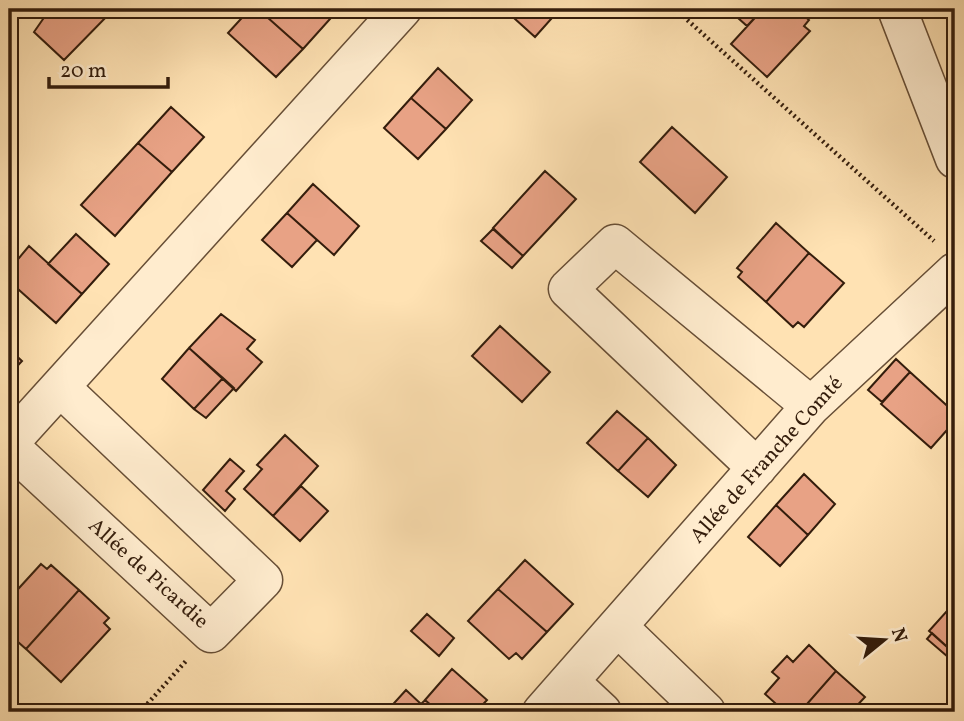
<svg xmlns="http://www.w3.org/2000/svg" width="964" height="721" font-family="Vollkorn,serif">
<style>
.building{fill:#e8a285;stroke:#341d0c;stroke-width:2}
.lines{fill:none;stroke-linecap:round;stroke-linejoin:round}
.minor-casing{stroke:#674e36;stroke-width:41}
.path{stroke:#341d0c;stroke-width:4.5;stroke-dasharray:2 3.5;stroke-linecap:butt}
.minor{stroke:#ffecce;stroke-width:38}
.labels{text-anchor:middle;dominant-baseline:central;stroke-width:5;stroke-linejoin:round;paint-order:stroke}
.street-label{font-size:21px;fill:#341d0c;stroke:#ffecce}
</style>
<rect width="100%" height="100%" fill="#ffe2b3"/>
<filter id="stains"><feTurbulence type="fractalNoise" baseFrequency=".00286" numOctaves="4"/><feColorMatrix values="0 0 0 0 .2 0 0 0 0 .09 0 0 0 0 .02 0 0 0 .5 -.17"/></filter>
<radialGradient id="worn" r=".72"><stop offset=".6" stop-color="#630" stop-opacity="0"/><stop offset="1" stop-color="#630" stop-opacity=".3"/></radialGradient>
<path class="building" d="M9,9H23L9,25Z
M50,9H114L64,60L34,32Z
M250,9H258L303,49L276,77L228,33Z
M258,9H339L303,49Z
M504,9H560L535,37Z
M728,9H763L747,26Z
M763,9H797L809,20L804,26L810,31L767,77L731,44Z
M438,68L472,100L446,129L411,98Z
M411,98L446,129L418,159L384,128Z
M171,107L204,137L172,172L138,143Z
M672,127L727,177L695,213L640,162Z
M138,143L172,172L115,236L81,205Z
M545,171L576,199L523,256L493,228Z
M313,184L359,226L334,255L287,213Z
M287,213L317,240L292,267L262,240Z
M776,223L809,253L766,302L738,277L742,272L737,268Z
M493,229L523,256L512,268L481,241Z
M76,234L109,264L82,294L48,264Z
M29,246L82,294L56,323L9,281V270Z
M809,253L844,283L804,327L798,322L793,327L766,302Z
M221,314L255,340L247,349L262,362L236,391L189,348Z
M500,326L550,372L522,402L472,356Z
M189,348L223,378L194,409L162,379Z
M9,349L22,361L9,375Z
M896,359L910,372L882,402L868,390Z
M910,372L955,413V421L931,448L881,404Z
M223,378L234,388L206,418L194,409Z
M617,411L648,438L618,471L587,443Z
M285,435L318,466L273,516L244,489L262,469L257,465Z
M648,438L676,465L648,497L618,471Z
M230,459L244,471L226,491L235,499L225,511L203,490Z
M804,474L835,504L808,535L776,505Z
M301,486L328,511L300,541L273,516Z
M776,505L808,535L780,566L748,537Z
M525,560L573,604L547,632L498,589Z
M41,564L47,569L51,565L79,590L26,649L9,634V599Z
M498,589L547,632L522,659L516,653L509,659L468,621Z
M79,590L109,618L104,623L110,629L61,682L26,649Z
M955,602V654L929,631Z
M427,614L454,638L439,656L411,631Z
M932,633L955,654V663L927,639Z
M809,645L836,671L800,712H785L765,694L779,678L772,672L787,656L793,662Z
M452,669L487,700L476,712H439L425,700Z
M836,671L865,697L851,712H800Z
M406,690L421,704L413,712H386Z
M425,700L439,712H413Z"/>
<g class="lines">
<defs>
<path id="minor" d="M897,9L955,159
M9,443L402,9
M9,446L211,633L263,580L60,387
M757,468L568,289L615,244L811,406
M618,627L706,712
M570,682L602,712
M542,712L811,406L955,272"/>
</defs>
<use href="#minor" class="minor-casing"/>
<path class="path" d="M675,9L934,241
M140,712L186,661"/>
<use href="#minor" class="minor"/>
</g>
<g class="labels">
<g class="street-label">
<text transform="translate(767 460) rotate(-48)">Allée de Franche Comté</text>
<text transform="translate(148 574) rotate(42)">Allée de Picardie</text>
</g>
</g>
<rect width="964" height="721" fill="none" stroke="#ffe2b3" stroke-width="35"/>
<rect x="10" y="10" width="943" height="700" fill="none" stroke="#341d0c" stroke-width="3.5"/>
<rect x="18" y="18" width="929" height="686" fill="none" stroke="#341d0c" stroke-width="2"/>
<g transform="translate(884 640) rotate(72)" stroke="#ffecce" stroke-width="5" paint-order="stroke">
<path d="M0-5L12 26L0 18L-12 26Z" fill="#341d0c"/>
<text y="-10" font-size="19" font-weight="bold" text-anchor="middle" fill="#341d0c">N</text>
</g>
<path d="M49 77v10h119v-10" fill="none" stroke="#341d0c" stroke-width="3.5"/>
<text x="60" y="77" font-size="21" fill="#341d0c" stroke="#ffecce" stroke-width="5" paint-order="stroke">20 m</text>
<rect width="100%" height="100%" filter="url(#stains)"/>
<rect width="100%" height="100%" fill="url(#worn)"/>
</svg>
